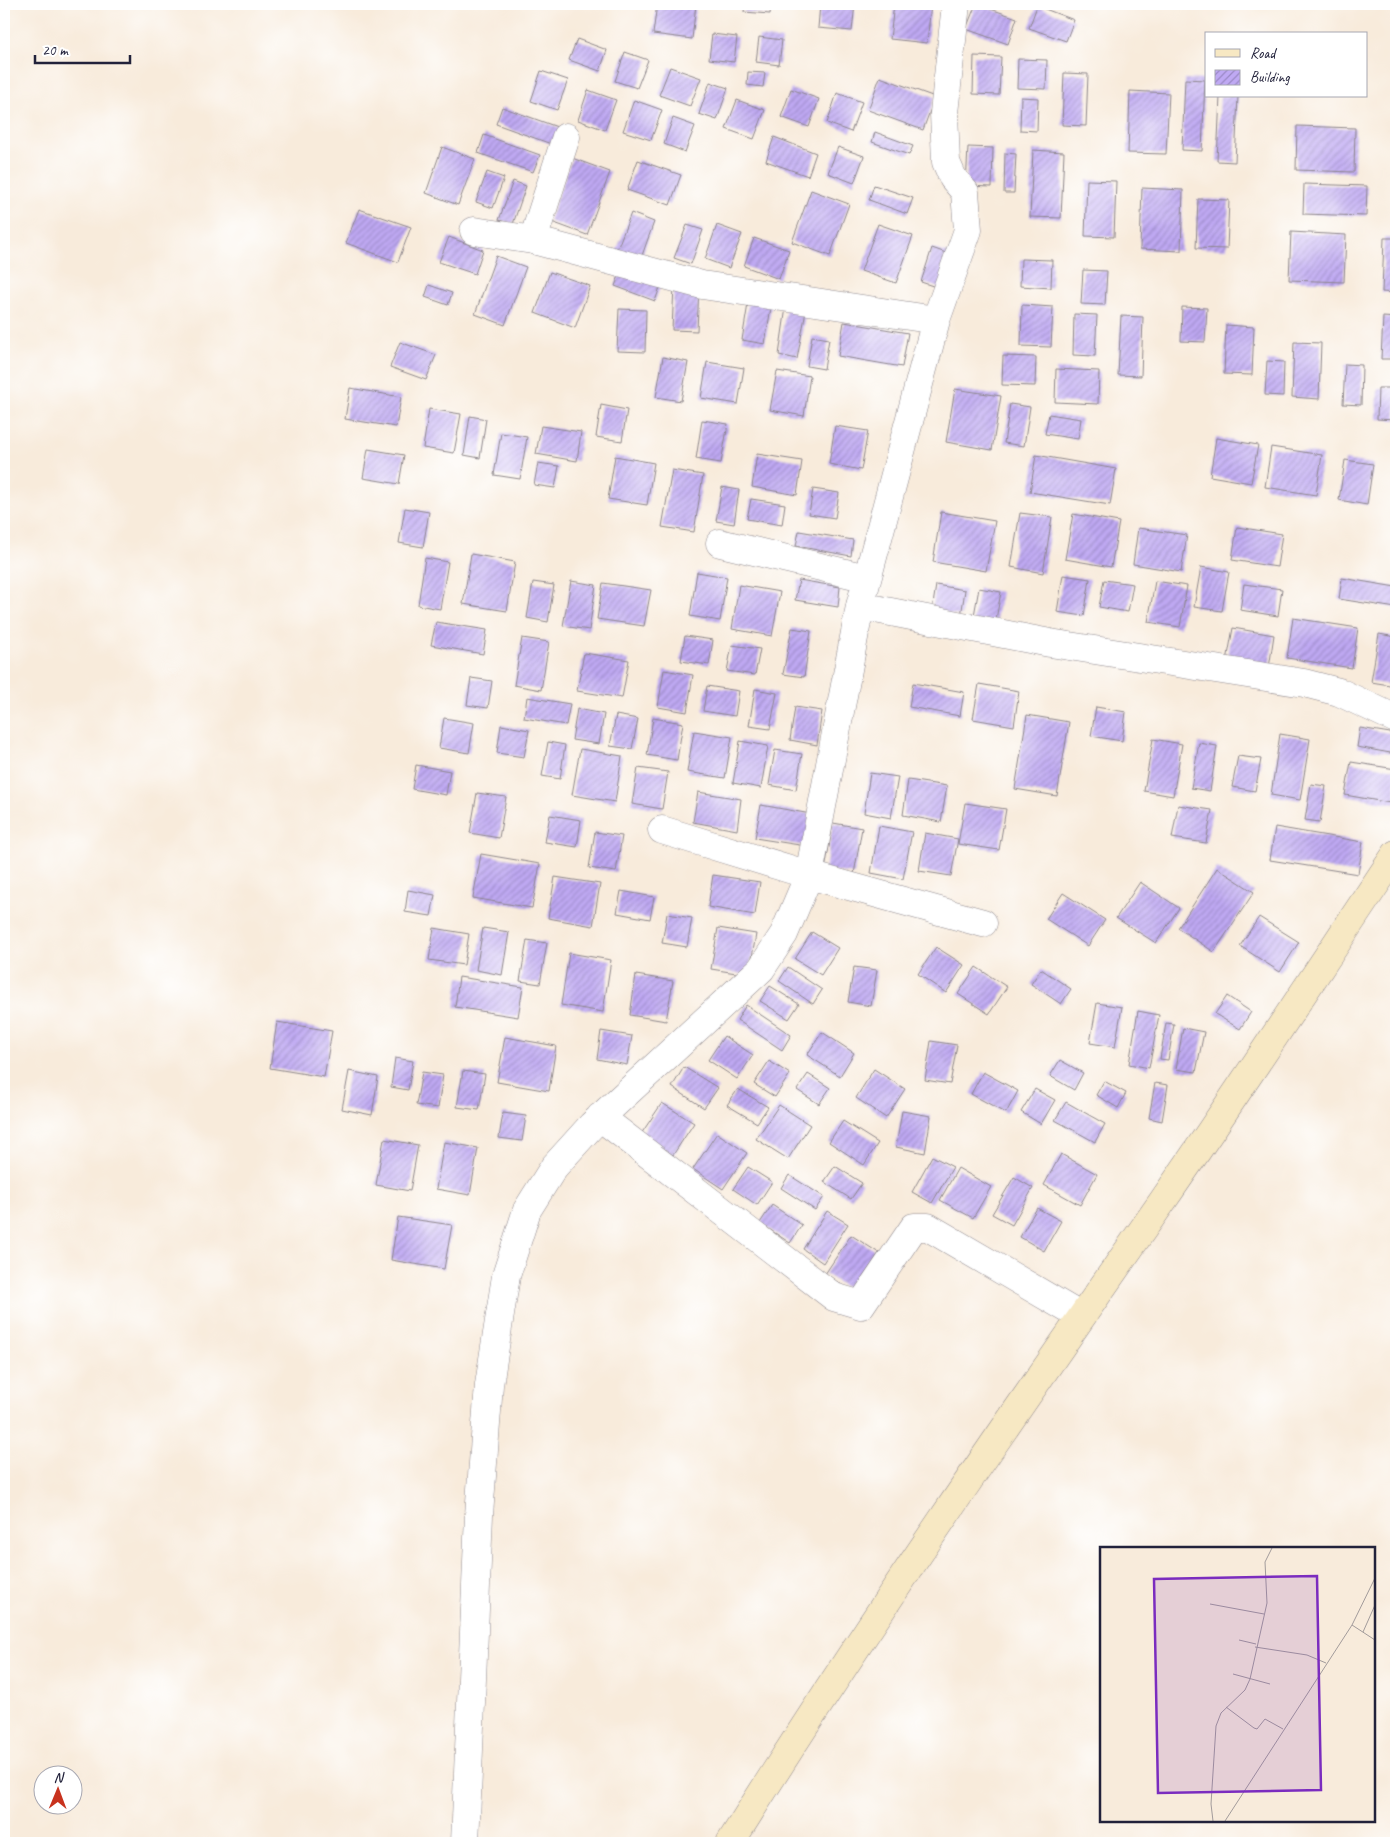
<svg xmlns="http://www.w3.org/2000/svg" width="1400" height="1847" font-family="Caveat,sans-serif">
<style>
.building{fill:url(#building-hatch)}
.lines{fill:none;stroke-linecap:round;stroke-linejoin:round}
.street-casing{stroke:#8d868b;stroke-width:29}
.secondary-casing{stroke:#8d868b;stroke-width:29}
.street{stroke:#fff;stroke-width:28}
.secondary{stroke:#f7e8c3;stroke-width:28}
.inset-road{fill:none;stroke:#a29b9b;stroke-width:1}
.view{fill:#7b2cbf;fill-opacity:0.15;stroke:#7b2cbf;stroke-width:2.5}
.inset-edge{fill:none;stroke:#22223b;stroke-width:2.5}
</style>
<defs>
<pattern id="building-hatch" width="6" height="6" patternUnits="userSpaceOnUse" patternTransform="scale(1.25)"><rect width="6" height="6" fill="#bfa9f3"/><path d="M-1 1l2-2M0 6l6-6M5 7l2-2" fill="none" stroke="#9b89c6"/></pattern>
</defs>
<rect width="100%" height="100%" fill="#fff"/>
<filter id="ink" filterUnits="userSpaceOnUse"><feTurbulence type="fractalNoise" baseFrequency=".02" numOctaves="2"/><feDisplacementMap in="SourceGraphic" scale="10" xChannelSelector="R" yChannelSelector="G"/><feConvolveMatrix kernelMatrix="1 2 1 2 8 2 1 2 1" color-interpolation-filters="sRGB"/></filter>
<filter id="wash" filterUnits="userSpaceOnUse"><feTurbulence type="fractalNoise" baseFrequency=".0096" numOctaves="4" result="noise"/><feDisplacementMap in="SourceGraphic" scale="20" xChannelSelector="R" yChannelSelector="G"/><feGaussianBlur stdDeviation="1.12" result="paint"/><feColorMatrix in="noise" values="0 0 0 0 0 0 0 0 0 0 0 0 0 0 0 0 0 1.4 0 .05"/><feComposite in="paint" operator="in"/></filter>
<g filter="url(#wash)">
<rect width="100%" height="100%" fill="#f8ebdb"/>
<g id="blocks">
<path class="building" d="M657,4H696L692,39L653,34Z
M745,4H771L770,14L744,12Z
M820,4H855L852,31L818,28Z
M894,4H931L927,43L890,39Z
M976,4L1017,18L1008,44L966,29Z
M1037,6L1074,20L1066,41L1029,28Z
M712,34L737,37L734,62L709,59Z
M759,37L782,40L779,65L756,62Z
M577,39L607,50L600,71L569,60Z
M625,52L648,60L637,88L615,81Z
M974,56L1001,57L999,95L973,94Z
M1018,59L1047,60L1046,89L1017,88Z
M670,67L701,78L690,106L659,95Z
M541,71L568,80L557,110L531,101Z
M748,72L765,73L763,87L747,85Z
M1064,73L1088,74L1086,126L1062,125Z
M880,77L935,97L923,130L868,110Z
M1185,79L1205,80L1202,151L1182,150Z
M710,82L728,88L717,120L699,114Z
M791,89L819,99L809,127L781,117Z
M588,90L616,100L605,130L578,120Z
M1130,91L1169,93L1166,154L1128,153Z
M837,93L862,102L851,132L827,123Z
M1220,96H1238L1235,162L1217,161Z
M1021,97L1038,98L1037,131L1020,130Z
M634,100L662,110L651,140L623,131Z
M737,100L765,110L754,139L726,129Z
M502,107L560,128L554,145L496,124Z
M673,118L695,126L685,152L664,144Z
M1297,126L1355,128L1354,172L1296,170Z
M875,132L913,146L909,155L872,142Z
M484,135L540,155L533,172L478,153Z
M774,137L816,153L808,176L766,161Z
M442,147L475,159L458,205L426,193Z
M838,147L864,156L854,183L828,173Z
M968,147L993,148L992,187L966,186Z
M1033,150L1064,152L1061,218L1030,217Z
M1005,153L1016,154L1014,193H1004Z
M572,158L610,172L587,235L549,221Z
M638,160L681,175L670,205L627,190Z
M487,172L504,178L493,208L476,202Z
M1087,180L1116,181L1114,237L1085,236Z
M513,181L526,186L513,224L499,220Z
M1304,184L1367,186L1366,216L1303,214Z
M874,185L913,198L907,214L869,200Z
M1142,188L1183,190L1181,251L1140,249Z
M811,190L849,204L830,256L792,242Z
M1198,199L1229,200L1227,249L1196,248Z
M359,209L411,227L398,262L346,243Z
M631,213L654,222L640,261L616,252Z
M878,224L913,236L896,283L861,271Z
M687,225L703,230L691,264L674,258Z
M717,225L742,234L729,268L705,259Z
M1291,232L1346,235L1344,282L1289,280Z
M449,237L483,250L475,274L439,262Z
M754,238L789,250L779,279L744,266Z
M1384,238H1396V293L1382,292Z
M932,248L960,258L948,291L921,282Z
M496,256L526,267L505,325L475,314Z
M1021,259L1052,260L1051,288L1020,286Z
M622,268L662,282L655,301L615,286Z
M1083,270L1107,271L1105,305L1081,304Z
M550,272L590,286L575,328L535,313Z
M429,285L452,293L448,305L425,297Z
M674,285L699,286L697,331L672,330Z
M749,298L772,301L765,344L742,340Z
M1022,305L1053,307L1051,347L1021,346Z
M786,307L806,311L797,359L779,355Z
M1182,307L1207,308L1205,342L1181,341Z
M619,309L646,310L645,352L617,351Z
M1074,314L1097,315L1095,356L1073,355Z
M1121,316L1143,317L1141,376L1118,375Z
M1383,317L1396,318V359H1381Z
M844,322L908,333L902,367L838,356Z
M1226,325L1254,327L1252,375L1224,374Z
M812,336L829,339L824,369L807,366Z
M400,342L436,355L426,380L390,367Z
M1294,342L1321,343L1319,399L1292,397Z
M1003,356L1036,357L1035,386L1002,385Z
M663,357L688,362L681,401L656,397Z
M1267,361L1284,362L1283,396L1265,395Z
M707,362L744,368L738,404L701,398Z
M1345,364L1362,365L1361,405L1343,404Z
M1056,369L1099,371L1098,404L1055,402Z
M777,371L810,376L804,416L770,410Z
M350,388L401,397L396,427L345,419Z
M1378,388H1396V420L1377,419Z
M955,389L1001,396L992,450L946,442Z
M1010,404L1030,407L1024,446L1004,443Z
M601,405L627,410L622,441L596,437Z
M429,409L461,414L454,453L423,448Z
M1049,414L1081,419L1078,439L1045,434Z
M470,416L486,419L480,458L464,455Z
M702,420L728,424L721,463L696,459Z
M541,426L581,432L577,461L536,454Z
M835,426L868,431L861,470L829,464Z
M501,433L527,437L520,479L494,475Z
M1216,438L1258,445L1251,483L1210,476Z
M1271,447L1322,455L1316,495L1265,487Z
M368,449L404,455L399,484L363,478Z
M757,454L802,461L797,495L752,487Z
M1036,455L1116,469L1110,505L1030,492Z
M615,456L654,463L647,505L608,499Z
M1345,460L1373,464L1367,505L1339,500Z
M538,463L559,466L555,488L534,485Z
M672,470L703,475L694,532L662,527Z
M722,487L739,490L734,524L716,521Z
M813,489L839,493L835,518L809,514Z
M751,499L785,504L782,525L747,519Z
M405,508L429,512L423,547L399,543Z
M941,512L995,521L986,571L933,562Z
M1020,513L1052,517L1043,573L1011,567Z
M1073,514L1119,522L1111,567L1065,559Z
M1237,527L1282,534L1277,567L1232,560Z
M1138,528L1187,535L1181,572L1133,564Z
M799,531L853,540L851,556L796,546Z
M471,554L515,562L507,611L463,604Z
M425,558L448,562L440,609L418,605Z
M1201,567L1229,572L1222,611L1194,607Z
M697,572L727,577L720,621L690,616Z
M1063,575L1090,579L1084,616L1057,612Z
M1342,578L1396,587V608L1339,599Z
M799,580L840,587L838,607L795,600Z
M1104,580L1133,584L1128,612L1099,607Z
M571,581L596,585L589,630L563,626Z
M1155,581L1187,586L1180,627L1148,622Z
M533,582L554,585L548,622L527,618Z
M603,583L651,590L644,626L597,619Z
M1244,584L1282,589L1278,616L1240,610Z
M739,585L780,592L772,636L732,629Z
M936,585L965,590L961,616L932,611Z
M979,588L1001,592L995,625L973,621Z
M1293,618L1358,628L1352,668L1287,658Z
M436,622L487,630L483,654L431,645Z
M792,628L811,631L804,677L783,674Z
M1233,628L1274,635L1269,668L1227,661Z
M1379,634L1396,637V686L1371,682Z
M685,636L713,640L709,665L681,661Z
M522,638L549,642L541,690L514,685Z
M732,645L760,649L755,675L727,671Z
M584,653L629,660L622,698L577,691Z
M664,670L693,675L687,712L658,707Z
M471,678L492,681L488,708L467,705Z
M913,683L964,692L960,716L909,707Z
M979,684L1019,691L1014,726L973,719Z
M707,686L739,691L735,716L703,711Z
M755,689L777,693L770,729L749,726Z
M527,697L570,704L566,725L524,718Z
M795,707L822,711L817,745L790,740Z
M1096,707L1126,712L1122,741L1091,736Z
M577,709L604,714L599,744L572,740Z
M616,715L638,719L632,749L610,746Z
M1027,715L1069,722L1057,796L1015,789Z
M444,718L474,723L469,753L439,748Z
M653,718L683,723L677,760L647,755Z
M501,725L529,730L524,757L497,753Z
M1360,728L1396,734V754L1357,747Z
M694,731L732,737L725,778L687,772Z
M1280,734L1310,739L1300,800L1271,795Z
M1153,739L1182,744L1173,796L1144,791Z
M740,741L768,746L761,788L733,783Z
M548,742L565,745L560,779L542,776Z
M1199,743L1217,746L1210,791L1191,788Z
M580,749L622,756L615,802L572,795Z
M775,750L802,754L796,790L769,785Z
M1238,756L1261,759L1255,791L1232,787Z
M1351,762L1396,769V804L1345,795Z
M416,765L450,771L446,795L412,789Z
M638,768L668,772L662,809L632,804Z
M870,773L898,777L891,818L864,813Z
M908,780L947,786L941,822L903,815Z
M1311,784L1326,786L1320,822L1305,820Z
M698,792L741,799L737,830L693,822Z
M477,793L506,797L499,838L470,833Z
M965,803L1006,809L999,850L958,844Z
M761,805L811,814L806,846L755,838Z
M1178,805L1212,810L1206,843L1172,838Z
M550,815L581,820L577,847L545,842Z
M833,823L862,828L854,874L825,870Z
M879,826L912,832L903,879L871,873Z
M1275,827L1363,842L1358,874L1270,860Z
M595,832L622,836L616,872L589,868Z
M925,833L958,839L951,876L919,871Z
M481,854L540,864L532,908L473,898Z
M1217,868L1254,892L1214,952L1178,928Z
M713,875L760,882L755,915L708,907Z
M555,877L600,884L593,926L548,918Z
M1140,882L1179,908L1156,943L1116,918Z
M408,890L435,895L431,916L405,912Z
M621,891L654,897L650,919L617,913Z
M1063,893L1105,920L1088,946L1046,919Z
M667,914L692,918L687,947L662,943Z
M1259,917L1299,942L1280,972L1240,946Z
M434,928L469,934L464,965L429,960Z
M483,928L509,932L502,975L476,970Z
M718,928L756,934L749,975L711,969Z
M812,932L838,948L821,975L795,959Z
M527,940L547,943L540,984L520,981Z
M936,947L964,965L946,993L918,974Z
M569,953L611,960L603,1012L561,1005Z
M788,967L822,990L813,1004L779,981Z
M854,967L877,970L871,1006L848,1002Z
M976,967L1007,987L989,1014L958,994Z
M1041,969L1071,989L1061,1004L1031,984Z
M636,975L673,981L666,1021L630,1015Z
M459,977L523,987L518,1017L455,1007Z
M770,986L799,1004L789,1019L760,1001Z
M1227,996L1251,1012L1240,1029L1215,1014Z
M1097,1003L1122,1007L1115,1047L1090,1043Z
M746,1005L791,1035L782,1050L737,1020Z
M1138,1011L1159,1015L1149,1068L1129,1064Z
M277,1022L332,1031L324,1077L270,1068Z
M1166,1023L1174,1024L1168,1060L1160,1059Z
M1183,1028L1204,1032L1196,1072L1176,1069Z
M601,1031L632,1036L627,1065L597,1059Z
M822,1032L854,1053L840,1076L807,1055Z
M724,1036L753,1055L737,1079L708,1060Z
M505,1037L556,1046L549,1091L497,1082Z
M931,1041L957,1045L950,1084L925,1080Z
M395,1058L413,1061L408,1090L391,1087Z
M1060,1060L1083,1073L1074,1090L1050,1076Z
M769,1061L790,1074L775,1097L754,1084Z
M684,1067L718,1088L704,1108L672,1087Z
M874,1069L905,1089L886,1118L856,1098Z
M349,1071L378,1077L372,1115L342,1109Z
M463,1071L485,1074L479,1110L457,1107Z
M422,1072L443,1075L438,1108L416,1105Z
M983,1072L1018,1091L1006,1113L971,1094Z
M808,1074L830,1088L819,1104L797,1090Z
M1104,1081L1126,1093L1118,1108L1096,1095Z
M1155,1083L1168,1085L1162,1121L1149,1118Z
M738,1089L768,1107L757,1123L727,1105Z
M1035,1089L1055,1100L1041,1124L1021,1112Z
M1066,1102L1105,1124L1095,1142L1055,1120Z
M662,1103L694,1123L673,1155L641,1134Z
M779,1105L810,1125L788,1159L756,1139Z
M902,1111L931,1116L925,1153L896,1147Z
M503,1113L526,1116L522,1141L499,1138Z
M843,1121L878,1143L864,1165L829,1142Z
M717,1133L747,1153L723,1189L693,1169Z
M384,1139L418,1145L410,1191L376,1185Z
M444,1142L478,1148L470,1195L436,1189Z
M1061,1154L1097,1174L1080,1205L1044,1185Z
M932,1156L953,1167L932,1203L912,1192Z
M835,1166L862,1183L851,1199L824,1182Z
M748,1167L772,1182L757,1205L733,1189Z
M958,1168L991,1187L973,1218L940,1200Z
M789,1175L824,1197L815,1210L781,1188Z
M1014,1177L1033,1188L1012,1225L992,1214Z
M772,1205L802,1225L790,1243L760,1223Z
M1037,1208L1061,1221L1044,1251L1020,1237Z
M827,1211L848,1224L823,1263L803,1249Z
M398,1217L452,1225L444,1269L391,1260Z
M851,1235L879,1253L853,1292L825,1274Z"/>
</g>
</g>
<g filter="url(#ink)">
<use href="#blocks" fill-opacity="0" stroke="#8d868b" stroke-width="1"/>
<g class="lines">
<defs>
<path id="street" d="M474,231L533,240L702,285L936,320
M533,240L566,137
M720,543L867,578
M860,606L1050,643L1304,683L1339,692L1396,719
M662,830L809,875L983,923
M600,1117L834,1297L861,1305L914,1227H928L1080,1316
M465,1843L479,1515L489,1385L506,1276L527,1210L554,1167L592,1125L761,969L784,934L809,875L860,606L936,320L968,230L965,192L953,178L946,162L944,113L956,4"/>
<path id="secondary" d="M730,1843C867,1625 1014,1413 1162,1202C1242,1087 1318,970 1396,854"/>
</defs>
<use href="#street" class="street-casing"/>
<use href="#secondary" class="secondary-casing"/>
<use href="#street" class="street"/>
<use href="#secondary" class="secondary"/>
</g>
</g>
<g transform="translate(1100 1547)">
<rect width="275" height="275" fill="#f8ebdb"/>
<path class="inset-road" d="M110,57L164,67M252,78L275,93M263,85L275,58M139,93L156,97M155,100L207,108L226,116M133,127L170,137M126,160L154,181L157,182L165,172L183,182M113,274L111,257L116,179L121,166L145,143L150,132L167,56L165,15L172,1M125,274L252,78L275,31"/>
<path class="view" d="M217,29L221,243L58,246L54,32Z"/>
<rect width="275" height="275" class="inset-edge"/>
</g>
<rect width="1400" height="1847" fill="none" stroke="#fff" stroke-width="20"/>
<rect x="1205" y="32" width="162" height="65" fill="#ffffff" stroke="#a7a7b1"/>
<rect x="1215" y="49" width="25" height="8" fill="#f7e8c3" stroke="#a7a7b1"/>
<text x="1250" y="58" font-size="15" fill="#22223b">Road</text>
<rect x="1215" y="70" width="25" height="15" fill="url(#building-hatch)" stroke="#a7a7b1"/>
<text x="1250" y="82" font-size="15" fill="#22223b">Building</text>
<g transform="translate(58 1790) rotate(1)"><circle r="24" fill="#ffffff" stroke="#a7a7b1"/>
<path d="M0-4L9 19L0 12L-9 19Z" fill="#c8321e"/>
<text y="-8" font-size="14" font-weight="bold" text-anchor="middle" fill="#22223b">N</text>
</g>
<path d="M35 55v8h95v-8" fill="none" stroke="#22223b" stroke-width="2.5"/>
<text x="42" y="55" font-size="15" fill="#22223b" stroke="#ffffff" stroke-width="4" paint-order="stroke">20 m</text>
</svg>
